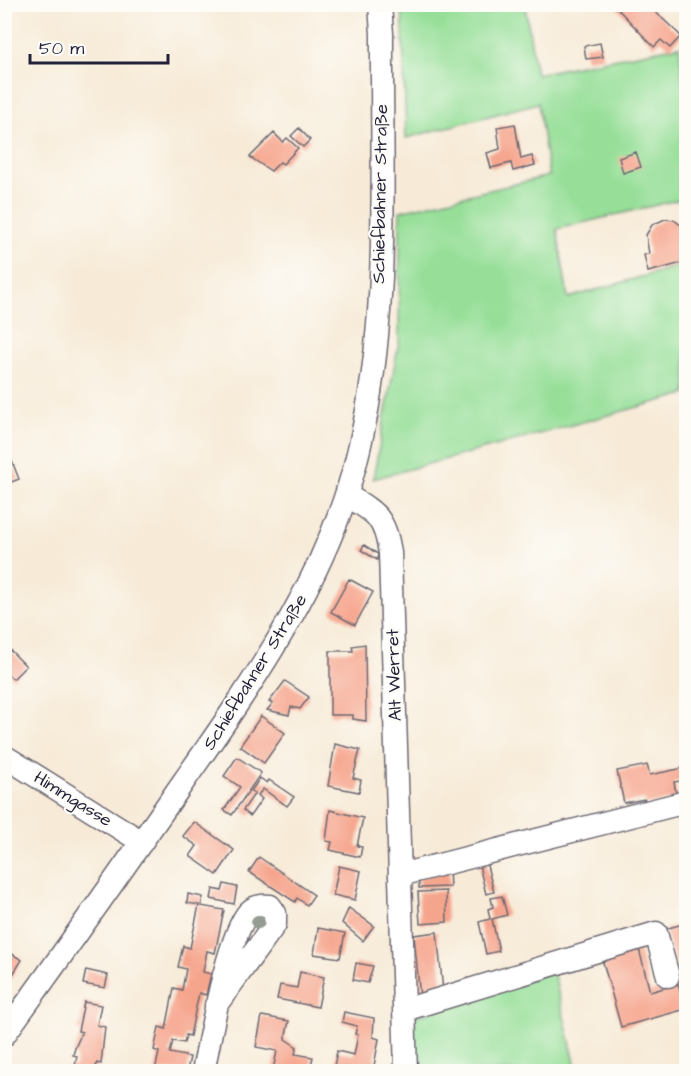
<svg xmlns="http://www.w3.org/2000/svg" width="691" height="1076" font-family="'Architects Daughter',sans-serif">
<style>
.green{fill:#97df99;stroke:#5c806a;stroke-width:1.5}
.building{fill:#f6a58d}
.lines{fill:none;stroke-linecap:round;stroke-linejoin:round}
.minor-casing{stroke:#6d6872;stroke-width:25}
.minor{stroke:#fff;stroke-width:22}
.tree{fill:#959c91}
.labels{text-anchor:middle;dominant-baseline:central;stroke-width:4.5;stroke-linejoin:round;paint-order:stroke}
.street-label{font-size:18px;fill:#22223b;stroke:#fdfcf7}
</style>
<rect width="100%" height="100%" fill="#fdfcf7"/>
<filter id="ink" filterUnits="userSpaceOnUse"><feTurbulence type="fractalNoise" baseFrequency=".0167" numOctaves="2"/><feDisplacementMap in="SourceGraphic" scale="12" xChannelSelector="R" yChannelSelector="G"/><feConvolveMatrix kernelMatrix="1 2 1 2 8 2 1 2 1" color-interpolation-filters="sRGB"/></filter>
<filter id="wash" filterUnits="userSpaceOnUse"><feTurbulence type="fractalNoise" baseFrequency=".008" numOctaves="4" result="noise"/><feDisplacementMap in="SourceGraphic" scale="24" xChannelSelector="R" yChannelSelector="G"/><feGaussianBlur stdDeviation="1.35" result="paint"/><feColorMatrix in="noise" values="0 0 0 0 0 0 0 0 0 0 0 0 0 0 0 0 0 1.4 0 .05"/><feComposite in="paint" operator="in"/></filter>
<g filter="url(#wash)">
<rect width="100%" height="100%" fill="#f7ebd8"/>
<path class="green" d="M402,5H525L536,74L679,46L686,116V198L557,229L568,298L686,264V394L373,479L399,342L400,211L549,176L538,103L406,138Z
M553,971L577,1071H409L407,1019Z"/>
<g id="blocks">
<path class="building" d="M613,4H647L681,36L670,48L661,40L654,47Z
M600,43L603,57L586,59L584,46Z
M515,124L521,159L532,156L535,165L513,171L511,163L491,168L487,153L500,149L497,127Z
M299,128L310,140L303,147L291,136Z
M274,133L283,142L287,138L298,148L283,164L280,162L271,171L250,157Z
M636,152L641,167L623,173L619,158Z
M665,219L674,220L686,229V262L648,272L644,255L649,254L646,235L652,225Z
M4,441L19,479L4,485Z
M364,545L378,554L377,560L361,550Z
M349,579L373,592L355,625L331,612Z
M365,644L366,721L353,719V715H330V651H353L352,646Z
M10,650L26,666L13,679L4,671V652L7,654Z
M285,681L309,697L300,709L291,707L289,715L267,710L273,703L269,702Z
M261,716L285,733L264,763L240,746Z
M335,744L360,750L353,778L361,780L359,792L328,786Z
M237,757L261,773L232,815L224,810L240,787L224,776Z
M647,765L650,775L684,768L686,780L674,782L677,798L646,805L644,799L624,803L617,771Z
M260,778L267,783L269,780L294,797L287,806L263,789L258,795L262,799L250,816L243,810L255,793L251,791Z
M330,810L363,818L357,846L362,847L360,857L330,850L332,842L326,841Z
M194,822L234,850L217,875L190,856L197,846L183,836Z
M259,857L314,895L307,905L297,898L295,902L249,872Z
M486,862L494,892L486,894L480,870V863Z
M339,866L361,871L355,900L333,895Z
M449,870L450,887L419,888V878Z
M224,884L237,887L234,904L211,899L213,889L222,891Z
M446,891L447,922L420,924L418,892Z
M188,894L203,897L201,906L224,910L215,953L207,951L203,972L211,974L206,995L199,993L190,1036L186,1035L184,1043L173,1041L170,1053L190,1057L187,1071H155L159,1052L154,1050L159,1027L166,1029L174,988L182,990L186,969L178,967L183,946L190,948L199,905L187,903Z
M502,896L507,915L492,919L499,951L486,954L479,922L490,919L488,909L493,907L491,898Z
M349,908L374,926L363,941L342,923Z
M686,923V970L678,973L665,929Z
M318,928L345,933L340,958L314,954Z
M437,932L443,991L420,998L414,935Z
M638,945L650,992L678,984L686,1009L621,1027L601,955Z
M4,949L22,960L7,984L4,982Z
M356,963L373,966L368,983L353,980Z
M86,970L108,975L105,988L83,984Z
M300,972L324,977L318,1007L277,999L280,985L297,988Z
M84,1002L101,1005L97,1025L105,1027L101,1064L97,1063L95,1071H70L71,1066H75L77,1056L73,1055L75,1048L82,1032L78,1031Z
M344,1012L374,1018L373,1037L379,1039L373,1071L334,1066L337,1051L354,1055L358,1035L355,1034L357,1026L342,1022Z
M262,1016L289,1021L285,1039L297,1047L295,1054L313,1057L310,1069L306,1068L305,1071L273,1070L277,1051L256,1047Z"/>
</g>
</g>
<g filter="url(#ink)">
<use href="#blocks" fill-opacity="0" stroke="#6d6872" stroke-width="1.5"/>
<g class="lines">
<defs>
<path id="minor" d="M346,495C375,512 385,517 390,553L406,1072
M4,756L142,842
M400,875L686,802
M404,1010L656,933L668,976
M4,1035C65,951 125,866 184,781C256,678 330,574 359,449C391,315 381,171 382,34L380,4
M203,1072C210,1038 228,935 249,912C255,906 261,905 270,906L275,913V924L216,1005"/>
</defs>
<use href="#minor" class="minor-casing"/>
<use href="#minor" class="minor"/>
</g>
<circle class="tree" cx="258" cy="922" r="7"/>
</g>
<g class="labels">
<g class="street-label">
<text transform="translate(380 194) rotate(-89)">Schiefbahner Straße</text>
<text transform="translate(255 672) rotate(-58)">Schiefbahner Straße</text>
<text transform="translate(394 675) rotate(-92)">Alt Werret</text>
<text transform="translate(73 799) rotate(32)">Himmgasse</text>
</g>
</g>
<rect width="691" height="1076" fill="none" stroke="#fdfcf7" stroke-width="24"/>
<path d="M30 54v9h138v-9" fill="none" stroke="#22223b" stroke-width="3"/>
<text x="39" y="54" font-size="18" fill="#22223b" stroke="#fdfcf7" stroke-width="4.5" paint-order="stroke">50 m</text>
</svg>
